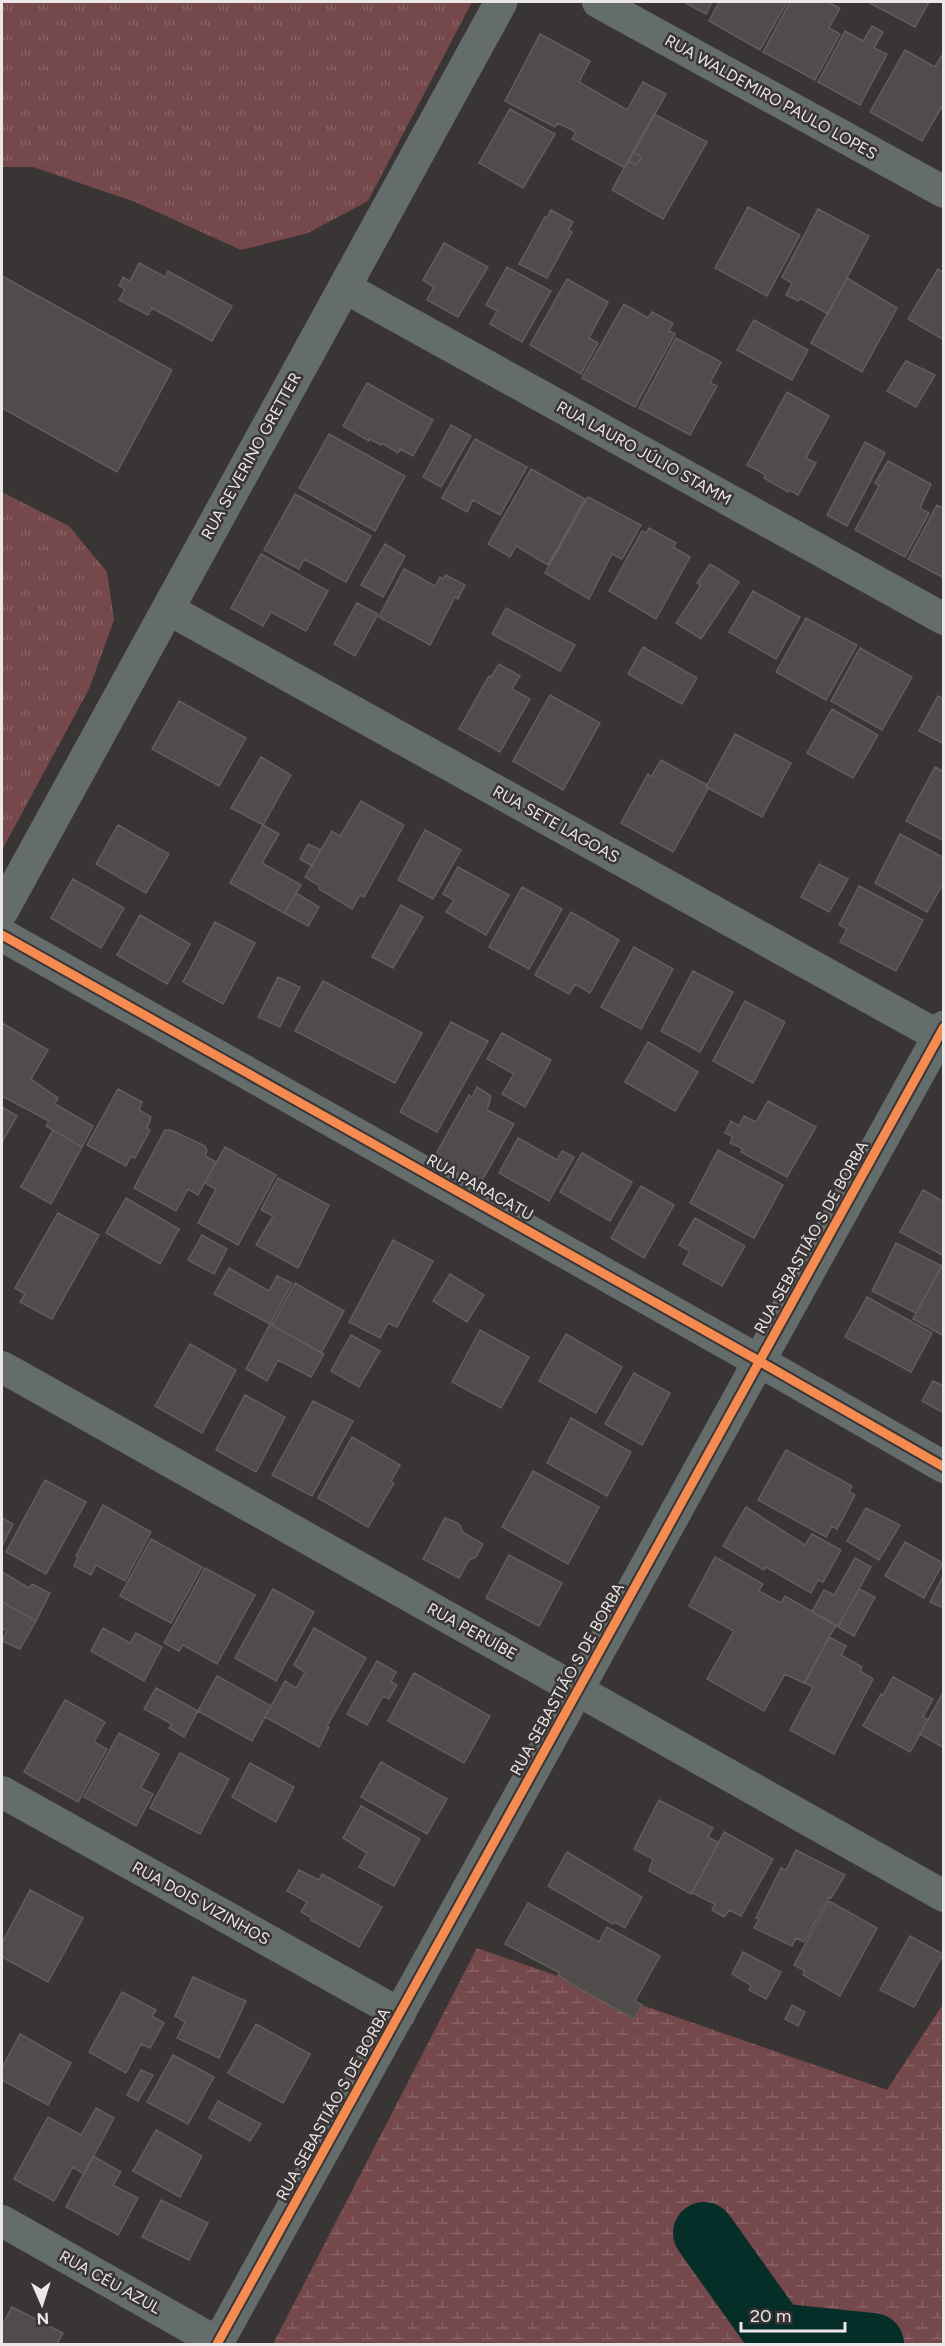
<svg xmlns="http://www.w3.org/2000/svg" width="945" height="2346" font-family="Figtree,sans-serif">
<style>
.grass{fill:url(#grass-tufts)}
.wetland{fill:url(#wetland-marsh)}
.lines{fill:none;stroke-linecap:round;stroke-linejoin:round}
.river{stroke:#062e29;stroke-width:62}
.building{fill:#504c4c;stroke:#605d5d;stroke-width:1.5}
.minor{stroke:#646d6b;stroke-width:32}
.tertiary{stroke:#646d6b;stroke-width:33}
.cycleway-casing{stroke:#3b3434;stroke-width:13}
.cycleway{stroke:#f68b52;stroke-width:9}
.labels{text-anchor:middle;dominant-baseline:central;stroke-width:5;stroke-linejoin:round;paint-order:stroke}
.street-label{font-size:16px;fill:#ece8e8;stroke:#3b3434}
</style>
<defs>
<pattern id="grass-tufts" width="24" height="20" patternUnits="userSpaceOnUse" patternTransform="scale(1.5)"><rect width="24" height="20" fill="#75484b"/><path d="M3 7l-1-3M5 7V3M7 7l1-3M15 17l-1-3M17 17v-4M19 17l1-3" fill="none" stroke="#896265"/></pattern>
<pattern id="wetland-marsh" width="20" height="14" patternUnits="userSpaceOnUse" patternTransform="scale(1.5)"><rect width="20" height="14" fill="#75484b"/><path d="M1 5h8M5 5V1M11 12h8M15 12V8" fill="none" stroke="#896265"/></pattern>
</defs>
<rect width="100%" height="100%" fill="#3a3535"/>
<path class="grass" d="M2,2H472L368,201L308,233L241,250L135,202L33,167H2Z
M2,492L69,526L107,572L114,620L89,689L2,850Z"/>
<path class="wetland" d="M477,1948L887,2090L943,2004V2344H273Z"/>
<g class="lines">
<path class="river" d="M704,2233L776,2334L873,2344"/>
</g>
<path class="building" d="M684,2H712L706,14Z
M719,2H787L760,50L709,21Z
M790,2H827L840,8L829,28L840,34L815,80L763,52Z
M868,2H929L915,27Z
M872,26L883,32L874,48L887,54L860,105L818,82L845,31L863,41Z
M540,34L590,61L579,82L627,110L643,82L666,94L625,168L572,139L576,132L558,123L555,127L505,101Z
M905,50L935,67L944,52V103L922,141L870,112Z
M510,109L555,134L523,188L479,163Z
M654,114L707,142L663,219L612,190L628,161L637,165L642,157L633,152Z
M633,152L642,157L637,165L628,161Z
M748,207L800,235L767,296L715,268Z
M818,209L869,236L828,314L800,298L798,301L786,295L792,283L782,277Z
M551,210L573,222L568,230L572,232L547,278L519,264L545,217L547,218Z
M444,243L488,267L458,317L427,300L434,287L423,280Z
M139,263L165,277L168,271L232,306L212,341L152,308L148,315L119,300L125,289L119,286L123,277L130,281Z
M507,267L551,291L522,342L490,324L497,311L486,305Z
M938,269L944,273V340L908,319Z
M2,276L172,370L117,472L2,408Z
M847,278L897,308L862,372L811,343Z
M567,279L608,302L589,338L598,343L581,374L530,345Z
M624,304L648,318L652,312L673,323L669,331L675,334L635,407L582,378Z
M754,320L808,350L792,380L737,350Z
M676,338L721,362L710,383L717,386L690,435L639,408Z
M906,361L935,375L916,407L887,391Z
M367,383L433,420L413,456L400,449L398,453L382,443L381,445L370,439L369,441L343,426Z
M787,392L829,416L806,458L816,463L798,495L789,490L788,492L764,478L766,475L747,465Z
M451,425L471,436L441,487L423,477Z
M329,434L405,476L375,531L299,488Z
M475,439L527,467L500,515L473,500L467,512L442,498Z
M865,442L885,453L847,526L827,515Z
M888,461L931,484L920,508L929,513L905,557L855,530L879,486L875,483Z
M531,469L585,499L548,565L516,546L510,557L488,544Z
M295,494L371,536L346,582L304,559L299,569L264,550Z
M588,497L641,525L622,559L612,554L589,599L545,573Z
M937,505L944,509V578L908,559Z
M649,528L676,543L673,547L690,557L656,619L609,591L642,531L646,533Z
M385,544L405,556L383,597L361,585Z
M261,554L328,591L306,631L271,612L263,626L231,608Z
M710,564L739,582L701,639L676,623L701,585L697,583Z
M404,569L435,586L440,577L443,579L446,575L465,585L458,599L455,597L430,645L379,617Z
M753,591L800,617L776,659L729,632Z
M357,603L378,614L355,656L334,644Z
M506,608L575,645L560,671L492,634Z
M806,618L857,645L826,700L776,672Z
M643,647L697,678L682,704L628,674Z
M860,648L912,677L882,730L831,701Z
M499,664L520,676L512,689L530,699L500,752L459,729L489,676L491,677Z
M550,695L600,723L563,790L513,761Z
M938,696L944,699V744L919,731Z
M179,701L246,738L219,786L152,749Z
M832,709L878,735L853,778L807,753Z
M735,734L791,763L762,817L706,787Z
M261,757L291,775L263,825L231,808Z
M661,760L707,785L708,789L673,852L621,823L648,774L651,777Z
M935,767L944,772V841L906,821Z
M361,801L404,825L364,897L360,895L352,909L319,889L320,886L305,877L332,831L340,836Z
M118,825L169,854L146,893L96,864Z
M263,825L279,834L262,863L301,885L284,913L230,883Z
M425,830L461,850L433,899L398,880Z
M900,834L944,858V882L927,912L875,883Z
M308,844L321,850L312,866L300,859Z
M819,864L848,879L829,912L801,897Z
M458,867L509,895L486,935L446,912L454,900L443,894Z
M73,879L124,908L101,948L51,918Z
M859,886L923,920L896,971L840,942L847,929L839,925Z
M522,887L562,909L529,969L489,947Z
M296,893L319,907L308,926L284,913Z
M401,905L423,917L393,968L372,957Z
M571,912L619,940L590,993L575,984L569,994L535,975Z
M140,915L190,944L167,984L117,955Z
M215,922L255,943L223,1004L183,982Z
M634,947L673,969L641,1029L601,1007Z
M693,971L733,992L700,1052L661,1031Z
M278,977L300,987L280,1027L258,1017Z
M323,981L422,1033L395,1083L295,1031Z
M745,1001L785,1022L753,1083L713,1061Z
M451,1022L488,1041L437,1132L400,1112Z
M2,1023L48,1050L31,1079L58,1098L55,1104L93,1126L82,1147L46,1126L49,1121L2,1096Z
M502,1033L551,1060L525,1107L502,1094L514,1074L487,1059Z
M648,1042L698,1072L675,1111L625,1082Z
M477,1087L491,1096L487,1110L514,1124L475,1193L429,1166L469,1095L472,1097Z
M118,1089L142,1102L139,1110L151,1117L147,1128L150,1130L135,1158L131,1156L126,1166L87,1145Z
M768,1101L816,1127L787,1177L741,1152L743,1149L730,1143L733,1137L725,1133L731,1121L739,1126L744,1116L756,1122Z
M2,1107L17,1116L2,1142Z
M53,1130L82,1147L51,1204L21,1187Z
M165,1130H171L205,1146L207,1151L205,1156L216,1162L198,1195L188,1189L176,1211L134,1188Z
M518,1138L557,1160L562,1151L574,1157L549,1201L499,1173Z
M225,1147L276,1175L238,1245L198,1223L216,1189L205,1183Z
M718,1150L783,1185L754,1238L690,1203Z
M582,1153L632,1182L610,1221L560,1192Z
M278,1178L329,1205L298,1268L256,1245L273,1216L261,1210Z
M641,1186L674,1205L644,1258L611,1238Z
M923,1190L944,1202V1256L900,1232Z
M126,1198L179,1229L160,1264L106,1233Z
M58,1213L99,1235L52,1319L20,1302L25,1294L15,1288Z
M695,1218L745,1246L722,1286L683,1264L690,1251L679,1245Z
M202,1235L227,1249L214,1274L188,1260Z
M393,1240L433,1261L397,1327L388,1323L380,1338L349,1322Z
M896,1243L942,1266L916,1313L872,1291Z
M943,1263H944V1336L913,1319Z
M229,1268L269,1291L277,1276L292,1283L270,1324L214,1294Z
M450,1274L484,1295L467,1322L433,1301Z
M295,1283L344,1311L321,1353L272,1325Z
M867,1297L932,1333L911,1372L845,1337Z
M270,1324L324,1354L311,1377L278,1360L267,1381L246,1369Z
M480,1330L529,1357L501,1408L452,1382Z
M566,1334L622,1367L596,1413L539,1381Z
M351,1335L380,1351L359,1387L331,1371Z
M190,1344L236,1370L202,1433L155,1406Z
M634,1373L670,1393L642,1445L605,1424Z
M933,1381L944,1386V1413L922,1401Z
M245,1395L285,1417L256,1472L216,1450Z
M313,1401L353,1421L312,1496L272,1475Z
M571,1418L631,1452L607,1496L547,1463Z
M352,1437L400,1465L391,1481L394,1483L368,1527L318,1498Z
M786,1450L852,1486L849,1492L855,1495L837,1529L832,1526L826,1537L758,1500Z
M533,1471L599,1507L568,1564L502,1527Z
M45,1480L86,1502L46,1574L6,1552Z
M103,1505L151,1532L125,1581L96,1565L91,1575L74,1566L78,1557L76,1556Z
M746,1507L805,1545L812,1534L841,1550L823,1582L818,1580L811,1593L766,1567L764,1570L723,1546Z
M866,1508L900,1525L879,1560L847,1541Z
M2,1518L13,1524L2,1546Z
M445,1518L458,1523L461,1527L462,1532L483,1544L476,1557L469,1560L459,1578L423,1559Z
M151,1539L202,1567L171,1623L120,1596Z
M905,1542L943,1563L924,1598L885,1576Z
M509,1555L562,1583L539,1626L486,1598Z
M715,1557L763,1584L759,1591L781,1603L785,1596L836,1625L804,1683L785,1674L764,1711L707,1679L734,1631L689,1606Z
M855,1558L871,1567L838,1627L812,1612L824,1590L834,1595Z
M205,1568L255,1595L217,1664L183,1645L179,1651L164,1643Z
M2,1572L29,1588L32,1584L50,1593L36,1621L2,1602Z
M944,1574V1608L930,1602Z
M273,1589L314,1612L276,1681L235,1658Z
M859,1589L875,1597L854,1636L838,1627Z
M2,1602L36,1621L20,1649L2,1641L7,1631L2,1628Z
M103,1628L130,1643L136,1633L162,1647L144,1681L91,1651Z
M314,1628L366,1658L327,1726L329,1727L319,1747L265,1717L285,1681L296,1688L305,1672L294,1665Z
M829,1637L846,1646L841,1655L862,1667L860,1671L873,1679L834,1754L790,1730L813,1687L805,1683Z
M377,1661L396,1672L391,1682L397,1685L389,1699L383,1696L367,1725L347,1714Z
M414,1673L490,1716L464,1763L388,1721Z
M217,1676L271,1706L252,1741L198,1711Z
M893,1677L933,1699L923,1717L928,1720L910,1752L863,1726L881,1694L883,1695Z
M156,1688L198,1711L184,1737L169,1728L172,1724L144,1709Z
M944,1691V1748L920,1734Z
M65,1700L105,1722L94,1742L107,1749L78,1802L24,1772Z
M119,1733L159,1754L141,1788L153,1794L136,1826L84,1797Z
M180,1753L229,1779L200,1834L150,1808Z
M381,1762L447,1799L427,1834L361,1797Z
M250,1763L294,1787L276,1822L232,1797Z
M659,1800L713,1828L708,1837L719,1843L691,1894L649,1871L653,1859L634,1849Z
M361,1806L420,1839L394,1886L359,1867L367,1853L343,1838Z
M724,1832L773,1859L741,1916L729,1910L724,1917L712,1910L715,1904L692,1893Z
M796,1850L845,1875L831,1898L829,1897L804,1942L796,1938L792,1946L754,1928L759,1919L756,1918L781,1868L786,1870Z
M567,1852L642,1897L625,1928L615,1922L613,1924L548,1886Z
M299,1870L319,1880L322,1874L382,1907L359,1947L311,1920L312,1918L301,1912L307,1902L287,1891Z
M30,1890L83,1918L48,1982L2,1957V1943Z
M829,1901L877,1928L840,1996L803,1975L805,1971L794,1965Z
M528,1903L599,1942L607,1927L660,1956L635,2001L642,2005L634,2019L575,1986L558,1975L560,1973L505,1944Z
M910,1936L943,1954L914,2007L880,1990Z
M743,1952L781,1972L766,1999L749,1990L751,1985L732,1974Z
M193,1977L246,2001L219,2058L177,2038L185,2022L175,2016Z
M122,1992L156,2010L152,2016L164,2023L150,2048L141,2044L126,2073L89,2052Z
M792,2005L805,2012L798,2026L785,2019Z
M256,2024L310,2054L283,2103L228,2073Z
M20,2034L71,2063L48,2105L2,2080V2068Z
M173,2055L214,2077L188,2124L147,2102Z
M141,2070L153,2075L138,2101L127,2095Z
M218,2101L261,2124L250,2141L209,2118Z
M96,2108L114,2118L84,2174L73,2167L54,2201L14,2179L48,2117L81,2135Z
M156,2130L202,2156L180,2197L133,2171Z
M93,2156L121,2172L113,2185L138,2198L118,2235L66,2207Z
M161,2200L208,2223L189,2260L142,2237Z
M12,2307L63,2333L57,2344H2V2326Z"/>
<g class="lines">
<path class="minor" d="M598,2L944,192
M344,287L944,619
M168,609L944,1039
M2,1367L944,1896
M2,1792L400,2014
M2,2221L218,2343
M217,2344L759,1361L944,1467"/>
<path class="tertiary" d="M2,911L501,2
M2,935L759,1361L944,1027"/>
<defs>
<path id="cycleway" d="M2,935L759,1361L944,1467
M217,2344L944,1027"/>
</defs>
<use href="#cycleway" class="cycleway-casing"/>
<use href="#cycleway" class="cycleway"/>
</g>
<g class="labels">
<g class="street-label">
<text transform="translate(771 97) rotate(29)">RUA WALDEMIRO PAULO LOPES</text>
<text transform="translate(644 453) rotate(29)">RUA LAURO JÚLIO STAMM</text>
<text transform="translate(251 456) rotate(-61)">RUA SEVERINO GRETTER</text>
<text transform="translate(556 824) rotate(29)">RUA SETE LAGOAS</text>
<text transform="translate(480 1187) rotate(29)">RUA PARACATU</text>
<text transform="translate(811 1237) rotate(-61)">RUA SEBASTIÃO S DE BORBA</text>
<text transform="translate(472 1631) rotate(29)">RUA PERUÍBE</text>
<text transform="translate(567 1679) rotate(-61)">RUA SEBASTIÃO S DE BORBA</text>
<text transform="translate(201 1903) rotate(29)">RUA DOIS VIZINHOS</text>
<text transform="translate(333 2104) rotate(-61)">RUA SEBASTIÃO S DE BORBA</text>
<text transform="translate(110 2282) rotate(29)">RUA CÉU AZUL</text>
</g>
</g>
<rect width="945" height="2346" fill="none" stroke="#ece8e8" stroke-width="6"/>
<g transform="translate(42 2304) rotate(177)" stroke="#3b3434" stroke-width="4.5" paint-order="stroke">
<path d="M0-4.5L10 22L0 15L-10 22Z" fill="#ece8e8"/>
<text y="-9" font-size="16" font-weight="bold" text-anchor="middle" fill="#ece8e8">N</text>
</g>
<path d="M741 2322v9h104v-9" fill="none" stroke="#ece8e8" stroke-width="3"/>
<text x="750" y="2322" font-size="18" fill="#ece8e8" stroke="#3b3434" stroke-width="4.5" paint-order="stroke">20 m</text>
</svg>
